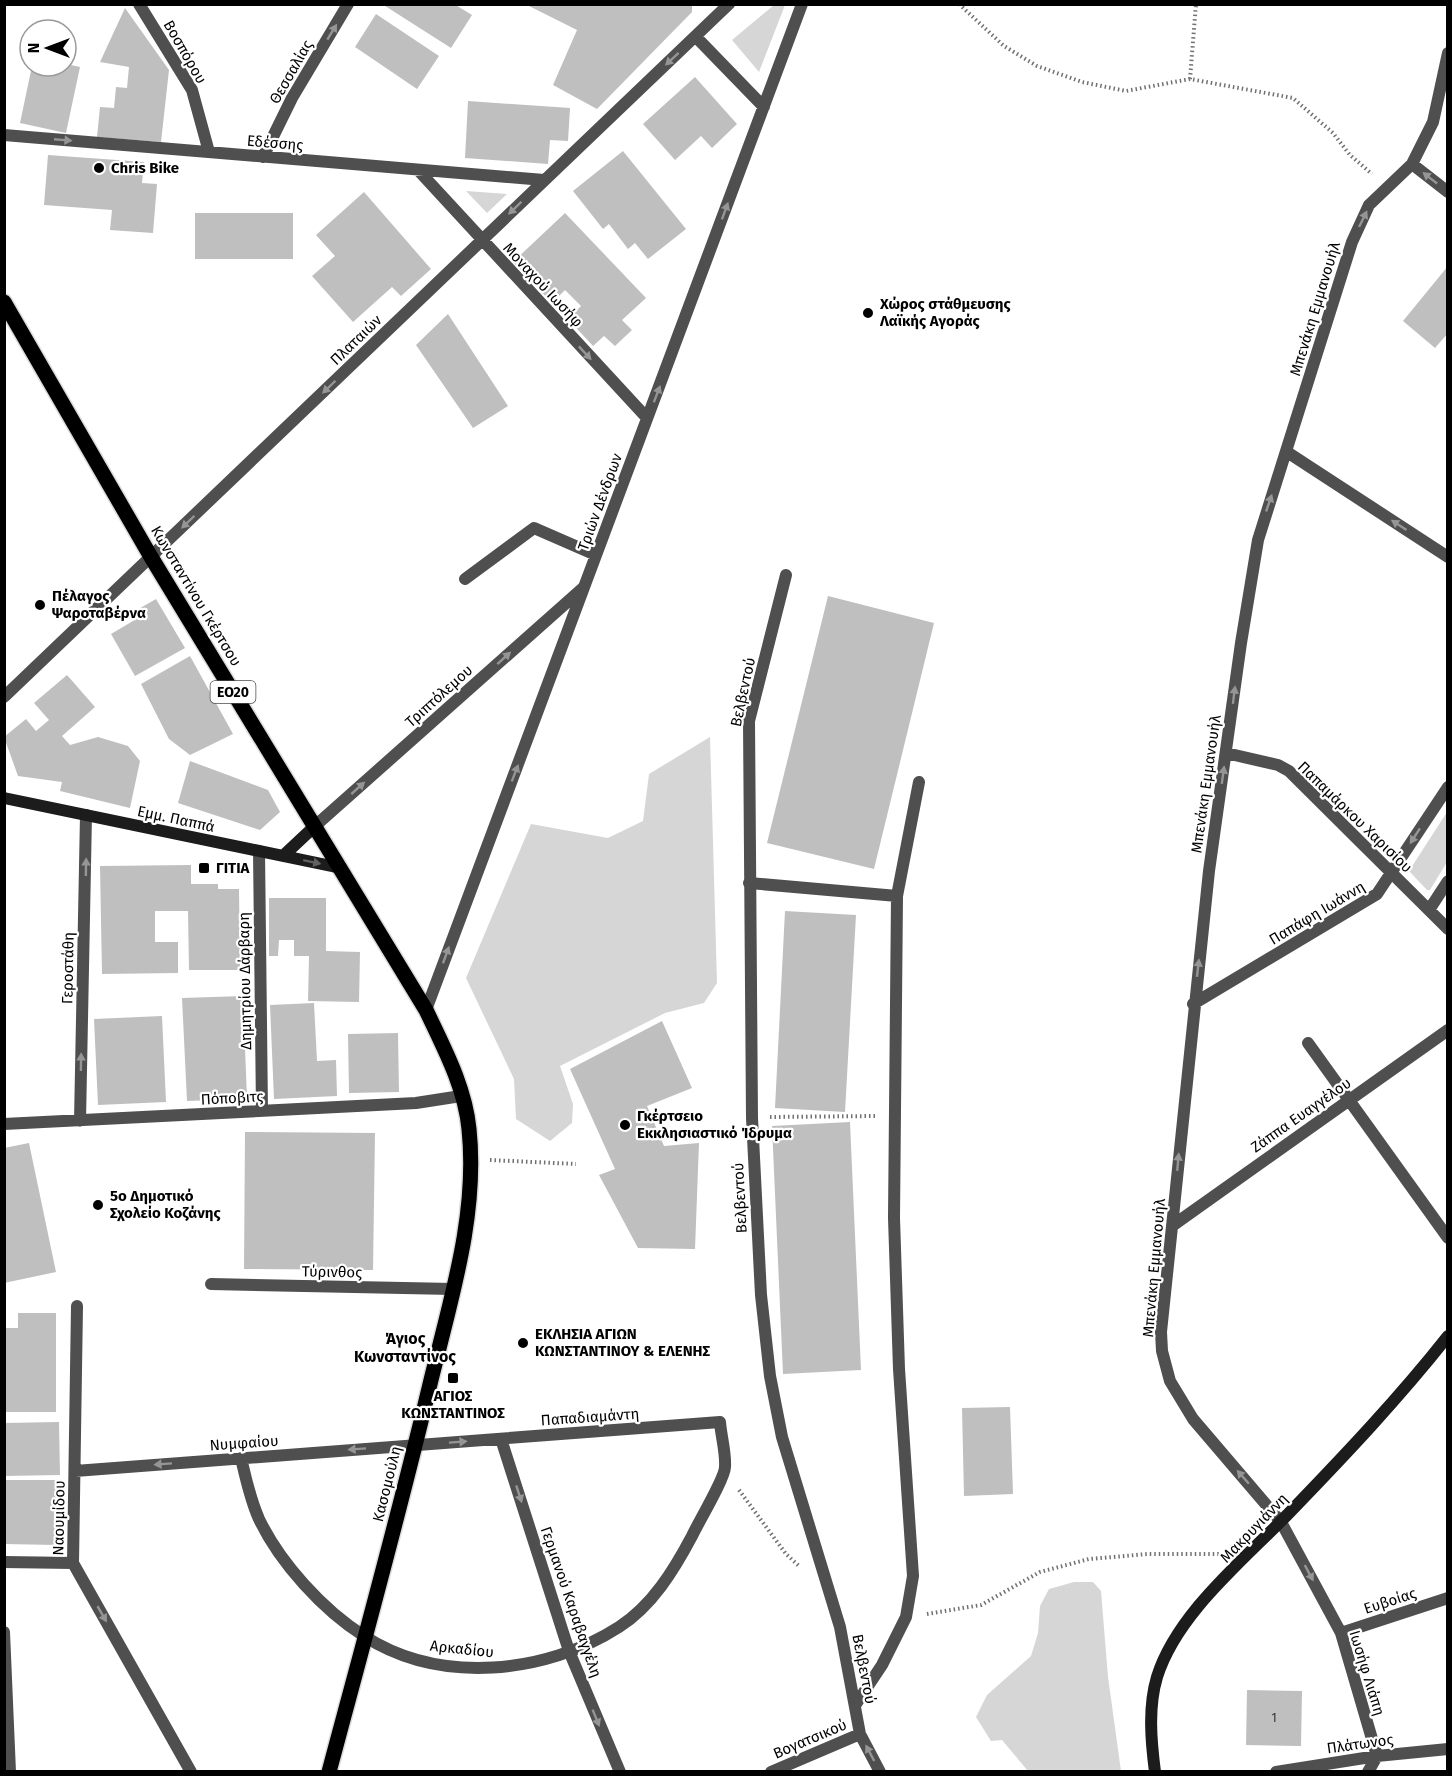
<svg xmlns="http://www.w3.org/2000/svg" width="1452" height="1776" font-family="'Fira Sans',sans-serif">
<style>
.green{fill:#d6d6d6}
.building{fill:#bfbfbf}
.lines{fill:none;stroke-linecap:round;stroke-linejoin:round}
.primary-casing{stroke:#dbdbdb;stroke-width:18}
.path{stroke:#717171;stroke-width:4;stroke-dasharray:1.5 3;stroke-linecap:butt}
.lane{stroke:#4f4f4f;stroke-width:12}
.street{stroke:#4f4f4f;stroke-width:12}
.secondary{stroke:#1c1c1c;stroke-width:12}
.primary{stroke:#000;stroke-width:15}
.oneway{fill:#959595}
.oneway2{fill:#606060}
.poi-dot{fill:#000;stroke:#fff;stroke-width:2}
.labels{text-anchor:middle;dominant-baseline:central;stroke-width:4.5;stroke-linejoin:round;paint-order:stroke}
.number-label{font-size:12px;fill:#303030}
.shield{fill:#fff;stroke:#4c4c4c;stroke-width:1.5}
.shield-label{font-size:14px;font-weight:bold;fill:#000}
.street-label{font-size:15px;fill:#000;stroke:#fff}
.poi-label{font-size:15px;font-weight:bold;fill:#000;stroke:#fff;text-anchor:start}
.neighbourhood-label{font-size:16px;font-weight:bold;fill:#000;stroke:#fff}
</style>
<rect width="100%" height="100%" fill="#fff"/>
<path class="green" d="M774,5H785L759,72L732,40Z
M466,191L507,194L487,213Z
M710,737L717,983L704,1003L665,1013L560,1066L573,1104L572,1123L550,1141L516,1119L514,1079L466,978L531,824L608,838L643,821L649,774Z
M1447,812V862L1430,890H1427L1409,871Z
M1074,1582H1093L1101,1591L1108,1677L1121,1771H1028L1002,1740L991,1741L976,1717L987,1695L1031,1656L1038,1633L1040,1606L1049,1589Z"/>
<path class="building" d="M382,4H454L472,15L451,48Z
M525,4H692V12L597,109L553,85L577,30Z
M125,8L169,70L161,142L97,137L100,107L114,108L116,87L127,88L129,67L100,62Z
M376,14L439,56L417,89L355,47Z
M66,64L80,67L66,133L20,123L32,66H66Z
M695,77L737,124L712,148L701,136L675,160L643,124Z
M468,101L570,108L568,141L550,140L548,164L465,158Z
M623,151L686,229L648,259L635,243L628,249L609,224L603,229L573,191Z
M48,155L144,162L142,183L157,184L153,233L110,230L112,210L44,205Z
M364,192L431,269L401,296L392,287L353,322L312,276L335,256L316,235Z
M195,213H293V259H195Z
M565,213L646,298L622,320L632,330L615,346L604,336L593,346L568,319L581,306L565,290L552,303L513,262Z
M1448,266V333L1435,348L1403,321Z
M448,314L508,406L473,428L416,345Z
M828,596L934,623L874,869L767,843Z
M156,599L185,648L135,676L111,634L138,618L135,611Z
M190,656L233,734L190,755L169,739L141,684Z
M67,675L95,707L62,736L70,745L98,737L128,746L140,761L130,808L60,791L62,782L18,776L4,737L26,719L36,731L49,720L34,703Z
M190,761L268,790L280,812L260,830L178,803Z
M191,865V884H218V889H239L240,970H189L188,911H155V942H178V973L102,974L100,866Z
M269,898H326V951L360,952L359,1002L308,1001L309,956H294V940H279L278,956H269Z
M785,911L856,915L845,1112L775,1108Z
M243,996L247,1099L187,1101L182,998Z
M314,1003L317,1061L336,1060L337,1096L274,1099L270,1005Z
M162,1016L166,1102L98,1105L94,1019Z
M662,1021L692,1088L647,1106L664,1146L699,1143L695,1249L638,1248L599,1175L615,1169L570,1069Z
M398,1033L399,1092L349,1093L348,1034Z
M850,1122L861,1370L783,1374L772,1126Z
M245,1132L375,1133L373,1270L244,1269Z
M29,1143L56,1272L4,1283V1148Z
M18,1313H56V1412H4V1328H18Z
M1010,1407L1013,1494L964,1496L962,1408Z
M59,1422L60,1475L4,1476V1423Z
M4,1480H58L57,1545L4,1544Z
M1247,1690L1302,1691L1301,1746L1246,1745Z"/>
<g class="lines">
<defs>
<path id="primary" d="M4,302L151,557L426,1010C444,1048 465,1087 469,1129C478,1214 451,1298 431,1380C400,1511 364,1641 329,1772"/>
</defs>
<use href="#primary" class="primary-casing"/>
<path class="path" d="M959,4L1004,46L1037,66L1082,82L1126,91L1190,79L1293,98L1333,133L1350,155L1372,174
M1190,79L1196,4
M770,1117L876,1116
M490,1160L576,1164
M739,1490L786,1554L799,1566
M927,1614L981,1605L1040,1572L1089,1559L1148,1554H1220"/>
<path class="lane" d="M749,883L897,896
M856,1704L882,1665L906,1617L913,1576L899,1369L894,1218L897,896L919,782"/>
<path class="street" d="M139,4L192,90L209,152
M696,37L764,107
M4,135L544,180
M263,157L292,98L348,4
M1412,164L1448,192
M418,170L647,418
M1287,452L1448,557
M786,575L749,721L752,1118L761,1295L770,1376L782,1437L840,1627L860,1734L880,1772
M465,579L534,528L596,555
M4,697L729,4
M1226,753L1278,765L1289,771L1448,929
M315,826L583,588
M259,851L262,1111
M1429,910L1448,881
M1193,1004L1377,894L1448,787
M426,1010L802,4
M1308,1043L1448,1238
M80,1121L86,815
M4,1124L416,1103L461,1096
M1172,1226L1448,1030
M211,1284L453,1289
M77,1306L73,1563L191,1772
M501,1439L569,1651L620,1772
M75,1471L720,1422C721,1436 726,1452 725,1467C725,1478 698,1523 692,1536C674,1570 652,1606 619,1627C546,1674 440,1685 364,1636C323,1610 280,1563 259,1519C250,1499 246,1479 241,1458
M4,1562L73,1563
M4,1632L10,1772
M1341,1633L1448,1598
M771,1772L860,1734
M1276,1772L1377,1756L1448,1749
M1368,1772L1377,1756L1341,1633L1281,1522L1193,1419L1170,1381L1162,1351L1161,1332L1209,871L1241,643L1258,540L1352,242L1369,205L1412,164L1433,122L1448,53"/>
<path class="secondary" d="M4,798L341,868
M283,856L315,826
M1155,1772C1151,1741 1148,1707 1157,1677C1177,1613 1245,1559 1290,1512C1345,1455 1399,1398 1448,1336"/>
<use href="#primary" class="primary"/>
</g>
<defs><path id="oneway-solid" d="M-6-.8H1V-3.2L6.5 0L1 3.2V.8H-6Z" transform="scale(1.5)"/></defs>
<g class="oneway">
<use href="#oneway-solid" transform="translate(332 32) rotate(-59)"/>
<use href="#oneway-solid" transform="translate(672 59) rotate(137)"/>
<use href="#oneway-solid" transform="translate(63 140) rotate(5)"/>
<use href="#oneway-solid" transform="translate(1430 178) rotate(-142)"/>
<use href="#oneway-solid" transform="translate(515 208) rotate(136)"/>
<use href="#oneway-solid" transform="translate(725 211) rotate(-70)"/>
<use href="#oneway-solid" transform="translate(1363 219) rotate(-64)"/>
<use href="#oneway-solid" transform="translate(585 353) rotate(47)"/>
<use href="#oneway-solid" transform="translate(329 387) rotate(136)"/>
<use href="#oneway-solid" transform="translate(657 394) rotate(-69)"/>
<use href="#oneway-solid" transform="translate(1269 503) rotate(-71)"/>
<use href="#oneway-solid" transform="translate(188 522) rotate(136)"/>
<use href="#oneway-solid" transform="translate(1399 525) rotate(-147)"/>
<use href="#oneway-solid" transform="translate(504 658) rotate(-42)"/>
<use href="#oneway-solid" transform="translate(1234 695) rotate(-83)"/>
<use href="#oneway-solid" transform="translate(515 773) rotate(-69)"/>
<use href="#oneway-solid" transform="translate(1223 775) rotate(-82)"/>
<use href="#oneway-solid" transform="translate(358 788) rotate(-42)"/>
<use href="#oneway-solid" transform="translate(1415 836) rotate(123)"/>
<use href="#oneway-solid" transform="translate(86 867) rotate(-89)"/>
<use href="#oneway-solid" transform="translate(446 955) rotate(-70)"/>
<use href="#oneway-solid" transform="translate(1198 968) rotate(-83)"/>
<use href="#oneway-solid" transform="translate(81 1062) rotate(-89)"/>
<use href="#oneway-solid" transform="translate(1178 1162) rotate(-85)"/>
<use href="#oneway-solid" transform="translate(458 1442) rotate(-4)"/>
<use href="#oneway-solid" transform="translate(357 1449) rotate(176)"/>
<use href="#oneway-solid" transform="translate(163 1464) rotate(176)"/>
<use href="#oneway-solid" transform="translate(1243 1477) rotate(-131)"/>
<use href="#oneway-solid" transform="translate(519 1494) rotate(72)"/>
<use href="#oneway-solid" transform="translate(1309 1573) rotate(62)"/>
<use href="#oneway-solid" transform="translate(102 1614) rotate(60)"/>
<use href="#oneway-solid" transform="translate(596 1718) rotate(68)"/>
<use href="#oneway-solid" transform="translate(870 1753) rotate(-118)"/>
</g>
<use class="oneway2" href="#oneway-solid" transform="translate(312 862) rotate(12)"/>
<g class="poi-dot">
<circle cx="99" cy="168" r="6"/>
<circle cx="868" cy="313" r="6"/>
<circle cx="40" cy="605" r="6"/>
<rect x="198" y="862" width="12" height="12" rx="3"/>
<circle cx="625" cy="1125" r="6"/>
<circle cx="98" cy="1205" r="6"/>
<circle cx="523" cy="1343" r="6"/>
<rect x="447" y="1372" width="12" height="12" rx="3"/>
</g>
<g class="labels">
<g class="number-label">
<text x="1274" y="1718">1</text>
</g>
<rect class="shield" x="210.5" y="681" width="45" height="22" rx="4.5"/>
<g class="shield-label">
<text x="233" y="692">ΕΟ20</text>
</g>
<g class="street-label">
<text transform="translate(185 52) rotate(60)">Βοσπόρου</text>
<text transform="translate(291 72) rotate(-60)">Θεσσαλίας</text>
<text transform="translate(275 143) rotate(5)">Εδέσσης</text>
<text transform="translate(543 285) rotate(47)">Μοναχού Ιωσήφ</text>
<text transform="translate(1315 309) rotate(-73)">Μπενάκη Εμμανουήλ</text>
<text transform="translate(356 340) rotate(-44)">Πλαταιών</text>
<text transform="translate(600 502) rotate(-70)">Τριών Δένδρων</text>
<text transform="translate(196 596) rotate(59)">Κωνσταντίνου Γκέρτσου</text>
<text transform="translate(743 692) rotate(-78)">Βελβεντού</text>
<text transform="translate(439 696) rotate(-42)">Τριπτόλεμου</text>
<text transform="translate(1206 784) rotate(-82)">Μπενάκη Εμμανουήλ</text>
<text transform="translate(1355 817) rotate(44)">Παπαμάρκου Χαρισίου</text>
<text transform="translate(176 819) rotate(12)">Εμμ. Παππά</text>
<text transform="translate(1317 913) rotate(-31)">Παπάφη Ιωάννη</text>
<text transform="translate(68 968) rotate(-89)">Γεροστάθη</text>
<text transform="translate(245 981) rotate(-91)">Δημητρίου Δάρβαρη</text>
<text transform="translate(232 1098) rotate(-3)">Πόποβιτς</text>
<text transform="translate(1301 1115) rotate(-35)">Ζάππα Ευαγγέλου</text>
<text transform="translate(740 1198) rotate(-93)">Βελβεντού</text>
<text transform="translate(1154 1268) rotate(-85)">Μπενάκη Εμμανουήλ</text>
<text transform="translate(332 1272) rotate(1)">Τύρινθος</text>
<text transform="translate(590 1417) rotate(-4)">Παπαδιαμάντη</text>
<text transform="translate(244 1443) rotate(-4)">Νυμφαίου</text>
<text transform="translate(387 1484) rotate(-76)">Κασομούλη</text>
<text transform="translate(59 1518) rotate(-89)">Ναουμίδου</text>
<text transform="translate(1254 1528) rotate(-46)">Μακρυγιάννη</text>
<text transform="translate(1390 1601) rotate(-18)">Ευβoίας</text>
<text transform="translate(571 1602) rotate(71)">Γερμανού Καραβαγγέλη</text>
<text transform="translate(462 1649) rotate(6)">Αρκαδίου</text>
<text transform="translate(864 1669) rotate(79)">Βελβεντού</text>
<text transform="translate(1367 1673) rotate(73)">Ιωσήφ Λιάπη</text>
<text transform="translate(810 1739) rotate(-23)">Βογατσικού</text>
<text transform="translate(1360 1744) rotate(-8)">Πλάτωνος</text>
</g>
<g class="poi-label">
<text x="111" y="168">Chris Bike</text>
<text x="880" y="304">Χώρος στάθμευσης<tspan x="880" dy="17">Λαϊκής Αγοράς</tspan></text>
<text x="52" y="596">Πέλαγος<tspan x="52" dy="17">Ψαροταβέρνα</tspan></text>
<text x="216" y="868">ΓΙΤΙΑ</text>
<text x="637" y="1116">Γκέρτσειο<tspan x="637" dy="17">Εκκλησιαστικό Ίδρυμα</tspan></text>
<text x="110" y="1196">5ο Δημοτικό<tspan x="110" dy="17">Σχολείο Κοζάνης</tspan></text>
<text x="535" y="1334">ΕΚΛΗΣΙΑ ΑΓΙΩΝ<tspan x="535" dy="17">ΚΩΝΣΤΑΝΤΙΝΟΥ &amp; ΕΛΕΝΗΣ</tspan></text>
<text x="453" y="1396" text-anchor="middle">ΑΓΙΟΣ<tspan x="453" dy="17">ΚΩΝΣΤΑΝΤΙΝΟΣ</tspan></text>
</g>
<g class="neighbourhood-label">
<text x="405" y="1338">Άγιος<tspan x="405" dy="18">Κωνσταντίνος</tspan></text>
</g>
</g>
<rect width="1452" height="1776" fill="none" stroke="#000000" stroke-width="12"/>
<g transform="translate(48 48) rotate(270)"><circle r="28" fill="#ffffff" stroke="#999999" stroke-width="1.5"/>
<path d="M0-4.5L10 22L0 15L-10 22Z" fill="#000000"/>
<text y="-9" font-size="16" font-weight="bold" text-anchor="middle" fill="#000000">N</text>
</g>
</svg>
